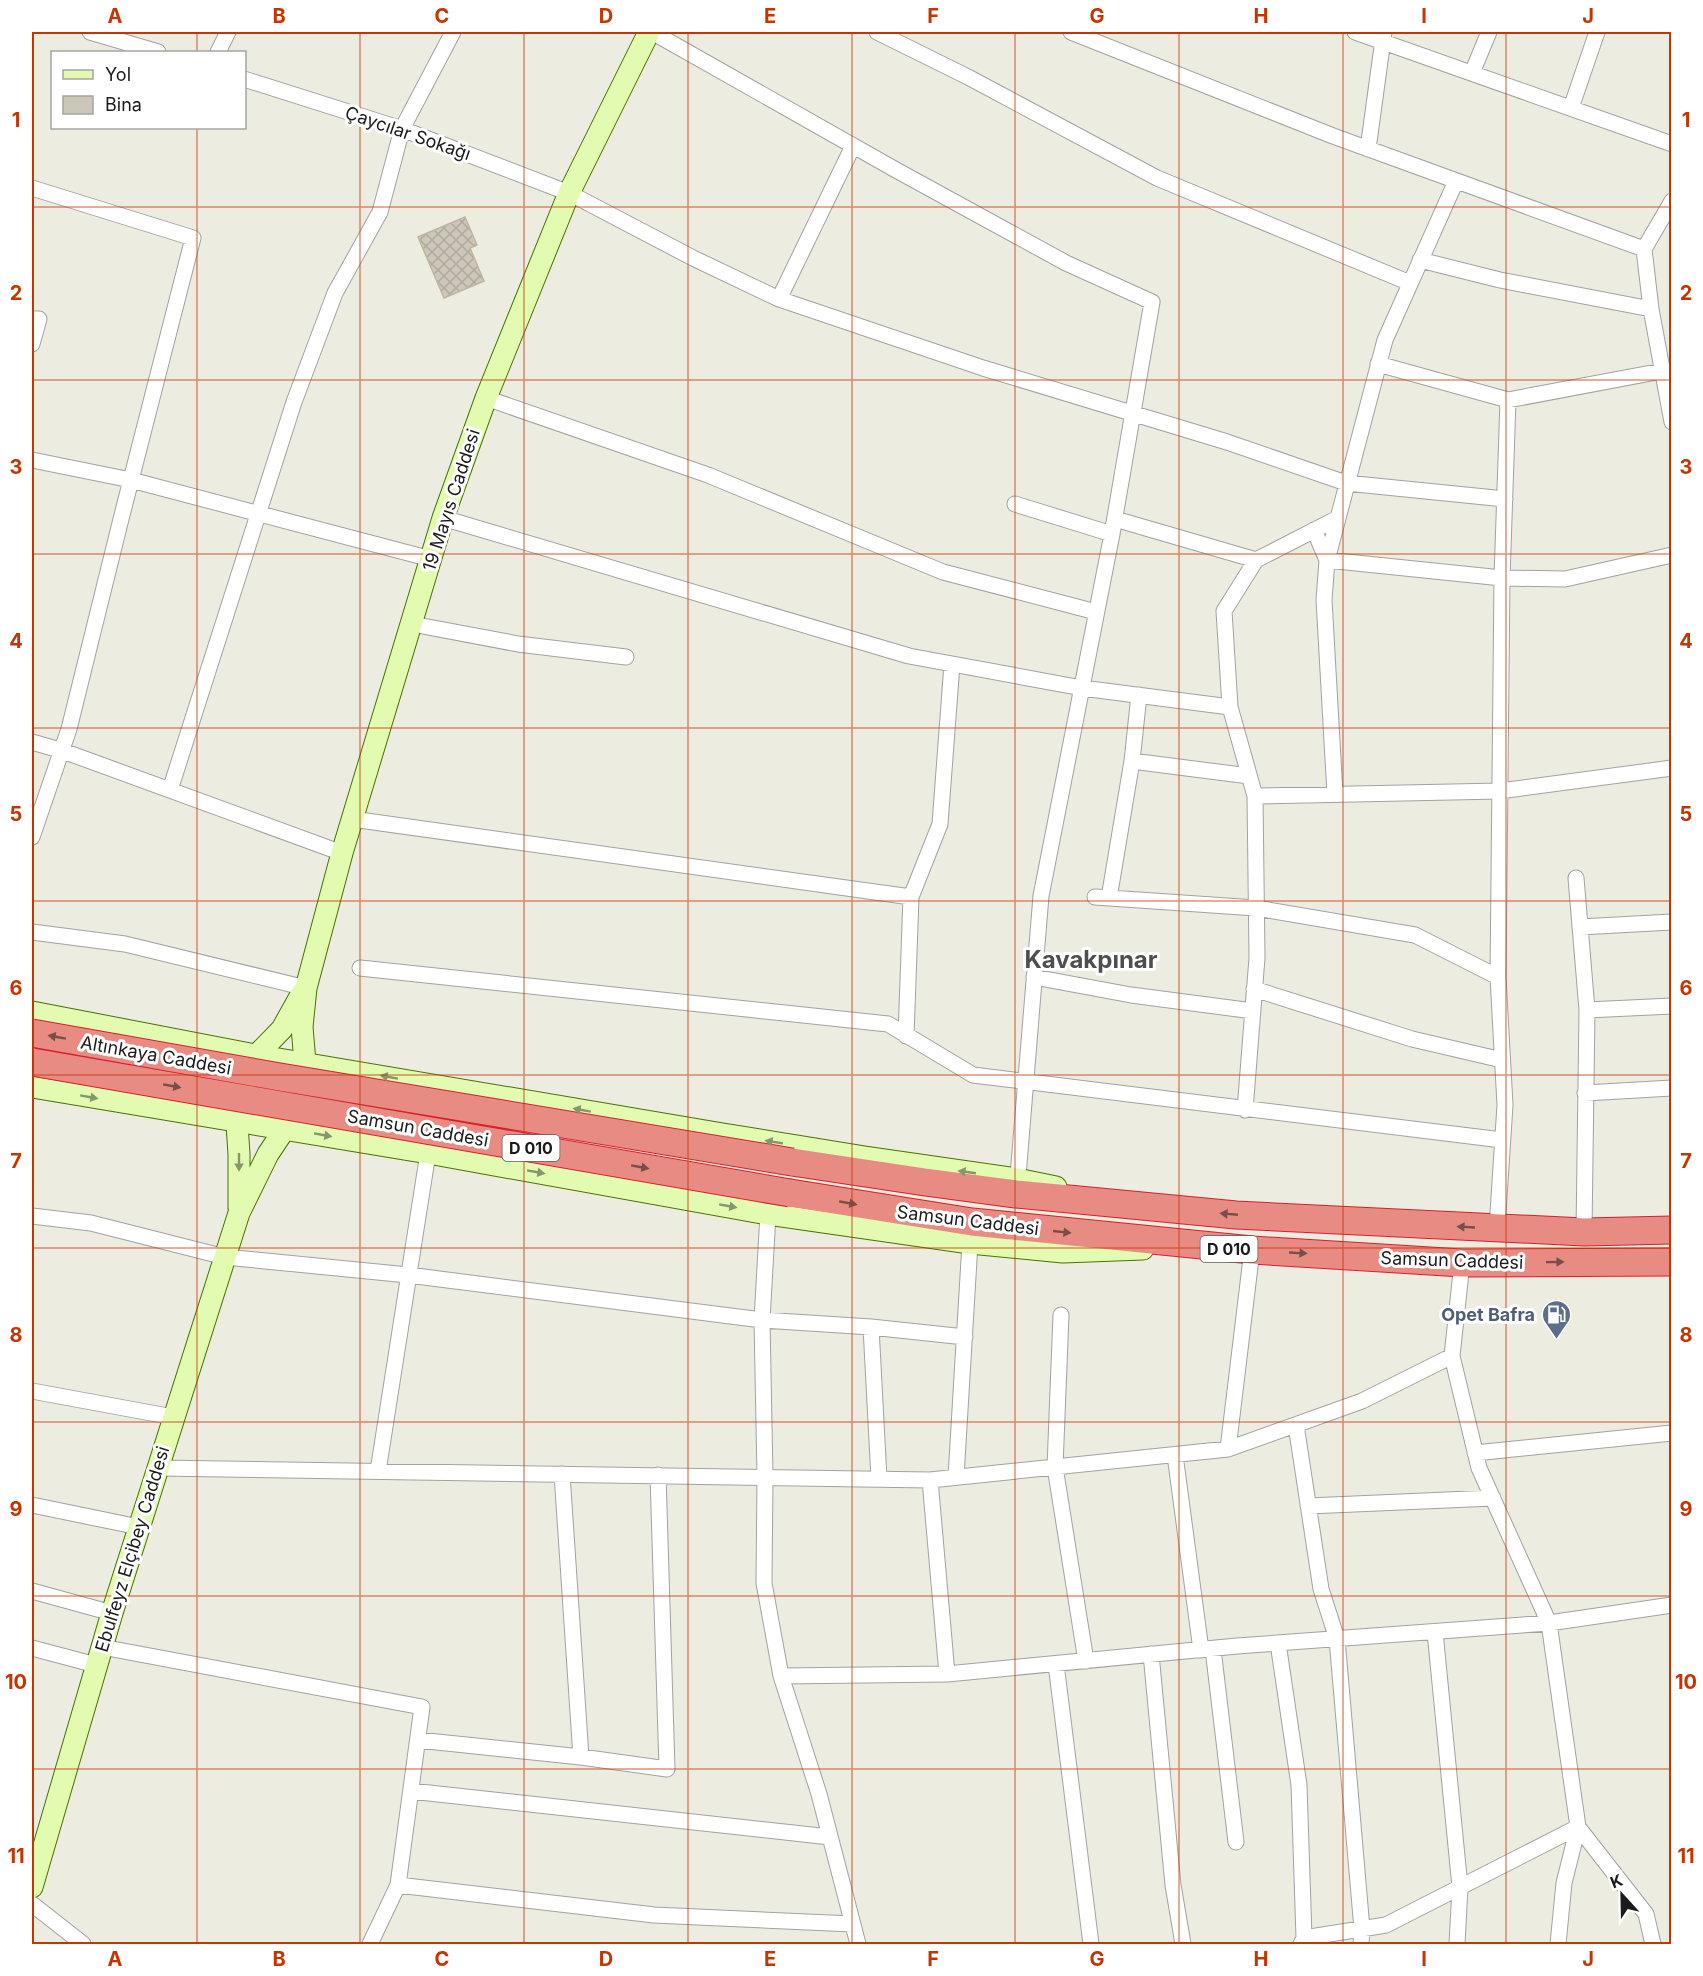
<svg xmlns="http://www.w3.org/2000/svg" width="1703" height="1976" font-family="Inter,sans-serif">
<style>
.building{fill:url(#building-cross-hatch);stroke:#bfb6a2;stroke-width:1.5}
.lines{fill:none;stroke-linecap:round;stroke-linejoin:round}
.street-casing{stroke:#a2a2a2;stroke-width:17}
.secondary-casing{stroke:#487201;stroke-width:23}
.highway-casing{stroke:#da1e2c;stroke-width:29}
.street{stroke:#fff;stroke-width:15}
.secondary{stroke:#e3fbb0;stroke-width:21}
.highway{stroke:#e88c83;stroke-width:27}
.highway-bridge-casing{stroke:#da1e2c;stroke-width:29;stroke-linecap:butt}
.highway-bridge{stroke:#e88c83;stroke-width:27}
.oneway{fill:#774e4a}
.oneway2{fill:#89966d}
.grid{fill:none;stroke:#c63500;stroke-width:1.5;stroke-opacity:0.55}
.labels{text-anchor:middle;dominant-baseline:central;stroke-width:6;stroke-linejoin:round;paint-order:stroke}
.shield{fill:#fff;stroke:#5f5f5f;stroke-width:1.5}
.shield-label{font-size:16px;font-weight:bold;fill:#1b1b1b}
.street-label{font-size:18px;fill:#1b1b1b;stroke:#fff}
.service-label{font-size:18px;font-weight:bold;fill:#4e5e75;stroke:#fff;text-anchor:end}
.district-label{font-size:24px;font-weight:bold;fill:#4e4e4e;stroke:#fff}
.neatline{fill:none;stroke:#c63500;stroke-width:2}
.grid-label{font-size:20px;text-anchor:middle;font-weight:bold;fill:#c63500}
</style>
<defs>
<pattern id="building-cross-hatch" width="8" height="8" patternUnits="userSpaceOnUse" patternTransform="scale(1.5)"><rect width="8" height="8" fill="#cdc7b9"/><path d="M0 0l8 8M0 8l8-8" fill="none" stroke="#afaa9e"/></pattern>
</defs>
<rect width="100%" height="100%" fill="#edece0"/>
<path class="building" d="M465,217L477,245L470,248L484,281L444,298L418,237Z"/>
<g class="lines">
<defs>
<path id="street" d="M90,32L158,52
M652,32L896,170L1066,263L1152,302L1112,534L1041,896L1017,1188
M877,32L968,77L1157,178L1410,283
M1071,32L1333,136L1644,249
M1355,32L1672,144
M218,52L228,32
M1472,73L1489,32
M244,79L402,129L569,193L693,258L779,299L983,368L1227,442L1346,483L1505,499
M1571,108L1597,32
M1368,149L1384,32
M1456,181L1385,340L1327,560L1502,578L1565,579L1672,555
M32,188L193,238L122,515L69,729L32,837
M1672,201L1644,249L1651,309L1672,422
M1420,260L1500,280L1651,309
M779,299L853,146
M32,319H39L32,344
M1378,364L1508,400L1662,371
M486,398L708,475L943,572L1096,612
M32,460L131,480L431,559
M1015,504L1112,534
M443,518L909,656L1082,688L1230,707
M1115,519L1256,560
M1314,530L1327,560L1324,600L1335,794
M412,624L518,644L626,657
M32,742L63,751L342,853
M1132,761L1249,776
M170,790L294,402L335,293L380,212L402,129L453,32
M1255,796L1500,791L1672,768
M352,819L911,897
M1576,878L1587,1010L1584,1232
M1095,897L1256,908L1415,935L1498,977
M1109,898L1132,761L1139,695
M1580,927L1672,922
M32,932L125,944L306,988
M360,968L888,1024L973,1075L1502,1140
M1034,977L1131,995L1253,1011
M1254,989L1412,1039L1502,1060
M1587,1010L1672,1006
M906,1036L911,897L940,824L952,664
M1585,1093L1672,1088
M1245,1110L1257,958L1255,796L1230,707L1224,611L1256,560L1338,518
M768,1214L762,1320L765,1477L764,1583L781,1676L819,1794L858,1944
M32,1216L91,1223L225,1257L408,1275L762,1320L871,1327L965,1337
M1497,1228L1505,1105L1498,977L1502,578L1508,400
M1462,1263L1452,1356L1479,1468L1549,1623L1578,1827L1646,1914L1653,1944
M1061,1315L1055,1467L1086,1661
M871,1327L879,1479
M32,1391L173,1417
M1296,1425L1321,1589L1337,1639L1362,1929L1361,1944
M1228,1449L1252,1250
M1475,1453L1672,1433
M1175,1455L1201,1650
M157,1468L930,1480L1228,1449L1362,1401L1452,1356
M378,1471L428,1153
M956,1477L970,1243
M930,1480L947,1674
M32,1505L139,1527
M1308,1506L1493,1498
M32,1591L112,1613
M1435,1632L1460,1887L1457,1944
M1278,1643L1299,1785L1304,1938L1301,1944
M102,1647L422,1707L398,1885L654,1915L853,1924
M32,1648L96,1665
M1213,1649L1236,1842
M1151,1654L1173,1885L1183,1944
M1056,1664L1091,1944
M781,1676L947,1674L1237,1646L1549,1623L1672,1605
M418,1740L581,1757L562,1474
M581,1757L667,1769L658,1475
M411,1791L830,1837
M32,1904L83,1944
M1304,1938L1386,1925L1578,1827
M370,1944L398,1885
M1558,1944L1564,1883L1578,1827"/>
<path id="secondary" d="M32,1012L255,1055L723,1134L865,1157L1017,1179L1056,1187
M251,1061L282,1029L302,993
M32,1087L428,1153L768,1214L970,1243L1063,1252L1143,1249
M236,1110L239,1154V1208
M32,1887L112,1613L239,1213L268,1154L294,1115L303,1093L306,1074L302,1027L306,988L342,853L443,518L486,398L569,193L649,32"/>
<path id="highway" d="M792,1162L925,1182L1016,1194L1236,1215L1584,1232L1672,1230
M790,1193L972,1222L1252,1250L1462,1263L1672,1262"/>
</defs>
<use href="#street" class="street-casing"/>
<use href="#secondary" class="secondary-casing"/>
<use href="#highway" class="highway-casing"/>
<use href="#street" class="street"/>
<use href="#secondary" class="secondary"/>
<use href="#highway" class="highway"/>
<defs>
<path id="highway-bridge" d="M32,1033L280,1077L792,1162
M32,1062L790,1193"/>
</defs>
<use href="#highway-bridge" class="highway-bridge-casing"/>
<use href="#highway-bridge" class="highway-bridge"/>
</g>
<defs><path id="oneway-solid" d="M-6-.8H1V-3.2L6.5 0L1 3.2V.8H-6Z" transform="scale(1.5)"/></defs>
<g class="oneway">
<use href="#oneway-solid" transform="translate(57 1037) rotate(-170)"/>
<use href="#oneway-solid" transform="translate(172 1086) rotate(10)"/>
<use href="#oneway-solid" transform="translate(640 1167) rotate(10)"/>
<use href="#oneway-solid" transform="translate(848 1203) rotate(10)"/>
<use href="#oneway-solid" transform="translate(1229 1214) rotate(-175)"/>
<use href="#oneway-solid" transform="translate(1466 1227) rotate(-177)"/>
<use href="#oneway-solid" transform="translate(1062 1232) rotate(6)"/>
<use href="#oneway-solid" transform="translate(1298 1253) rotate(3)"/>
<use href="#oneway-solid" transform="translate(1555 1262) rotate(-1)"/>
</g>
<g class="oneway2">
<use href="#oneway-solid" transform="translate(389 1077) rotate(-170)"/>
<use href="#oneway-solid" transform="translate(89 1097) rotate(10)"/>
<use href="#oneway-solid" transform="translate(582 1110) rotate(-170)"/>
<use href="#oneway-solid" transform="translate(323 1135) rotate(10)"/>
<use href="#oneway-solid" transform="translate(774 1142) rotate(-171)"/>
<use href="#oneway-solid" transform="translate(239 1162) rotate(90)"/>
<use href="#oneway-solid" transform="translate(536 1172) rotate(10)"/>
<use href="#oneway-solid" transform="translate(967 1172) rotate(-172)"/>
<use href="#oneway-solid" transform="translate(728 1206) rotate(10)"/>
</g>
<path class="grid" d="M197,32V52M360,32V1944M524,32V1944M688,32V1944M852,32V1944M1015,32V1944M1179,32V1944M1343,32V1944M1506,32V1944M197,128V1944M32,207H1672M32,380H1672M32,554H1672M32,728H1672M32,901H1672M32,1075H1672M32,1248H1672M32,1422H1672M32,1596H1672M32,1769H1672"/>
<defs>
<symbol id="fuel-pin" viewBox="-11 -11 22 30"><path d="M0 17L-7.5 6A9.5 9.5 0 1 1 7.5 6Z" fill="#5c6f8a" stroke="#fff"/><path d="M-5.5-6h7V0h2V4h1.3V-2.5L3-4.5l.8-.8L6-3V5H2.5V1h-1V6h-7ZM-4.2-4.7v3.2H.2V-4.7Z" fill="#fff"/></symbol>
</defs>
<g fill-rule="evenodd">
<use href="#fuel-pin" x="1540" y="1298" width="33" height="45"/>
</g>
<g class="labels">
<g class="shield">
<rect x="502.5" y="1135" width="57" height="26" rx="4.5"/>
<rect x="1200.5" y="1236" width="57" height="26" rx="4.5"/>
</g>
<g class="shield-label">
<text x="531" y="1148">D 010</text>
<text x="1229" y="1249">D 010</text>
</g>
<g class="street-label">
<text transform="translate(408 133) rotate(19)">Çaycılar Sokağı</text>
<text transform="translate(451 500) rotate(-72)">19 Mayıs Caddesi</text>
<text transform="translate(156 1055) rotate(10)">Altınkaya Caddesi</text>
<text transform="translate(418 1128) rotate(10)">Samsun Caddesi</text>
<text transform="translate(968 1220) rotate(7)">Samsun Caddesi</text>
<text transform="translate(1452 1260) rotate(2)">Samsun Caddesi</text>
<text transform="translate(132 1549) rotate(-73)">Ebulfeyz Elçibey Caddesi</text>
</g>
<g class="service-label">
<text x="1535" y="1314">Opet Bafra</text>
</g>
<g class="district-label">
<text x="1091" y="959">Kavakpınar</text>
</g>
</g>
<rect width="1703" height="1976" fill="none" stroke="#ffffff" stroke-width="66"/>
<rect x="51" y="51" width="195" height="78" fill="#ffffff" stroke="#a4a4a4" stroke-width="1.5"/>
<rect x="63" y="70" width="30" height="9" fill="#e3fbb0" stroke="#a4a4a4" stroke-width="1.5"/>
<text x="105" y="81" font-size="18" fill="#1b1b1b">Yol</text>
<rect x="63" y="96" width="30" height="18" fill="#cdc7b9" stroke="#a4a4a4" stroke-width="1.5"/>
<text x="105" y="111" font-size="18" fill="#1b1b1b">Bina</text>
<g transform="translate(1622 1895) rotate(338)" stroke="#ffffff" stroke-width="4.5" paint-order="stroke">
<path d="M0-4.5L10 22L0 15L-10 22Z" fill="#1b1b1b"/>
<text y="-9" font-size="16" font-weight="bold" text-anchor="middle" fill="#1b1b1b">K</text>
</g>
<rect x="33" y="33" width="1637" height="1910" class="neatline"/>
<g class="grid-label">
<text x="115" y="23">A</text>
<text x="279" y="23">B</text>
<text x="442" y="23">C</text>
<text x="606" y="23">D</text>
<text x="770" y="23">E</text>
<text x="933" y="23">F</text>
<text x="1097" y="23">G</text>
<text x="1261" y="23">H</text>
<text x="1424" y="23">I</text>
<text x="1588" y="23">J</text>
<text x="16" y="127">1</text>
<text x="1686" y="127">1</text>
<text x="16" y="300">2</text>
<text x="1686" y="300">2</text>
<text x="16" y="474">3</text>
<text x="1686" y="474">3</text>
<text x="16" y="648">4</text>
<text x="1686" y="648">4</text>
<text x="16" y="821">5</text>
<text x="1686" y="821">5</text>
<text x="16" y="995">6</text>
<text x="1686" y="995">6</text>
<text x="16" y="1168">7</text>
<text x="1686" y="1168">7</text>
<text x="16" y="1342">8</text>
<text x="1686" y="1342">8</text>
<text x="16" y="1516">9</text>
<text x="1686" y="1516">9</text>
<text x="16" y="1689">10</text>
<text x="1686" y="1689">10</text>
<text x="16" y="1863">11</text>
<text x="1686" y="1863">11</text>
<text x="115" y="1966">A</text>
<text x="279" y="1966">B</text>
<text x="442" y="1966">C</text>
<text x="606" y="1966">D</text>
<text x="770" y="1966">E</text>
<text x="933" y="1966">F</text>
<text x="1097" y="1966">G</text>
<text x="1261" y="1966">H</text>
<text x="1424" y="1966">I</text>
<text x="1588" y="1966">J</text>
</g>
</svg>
